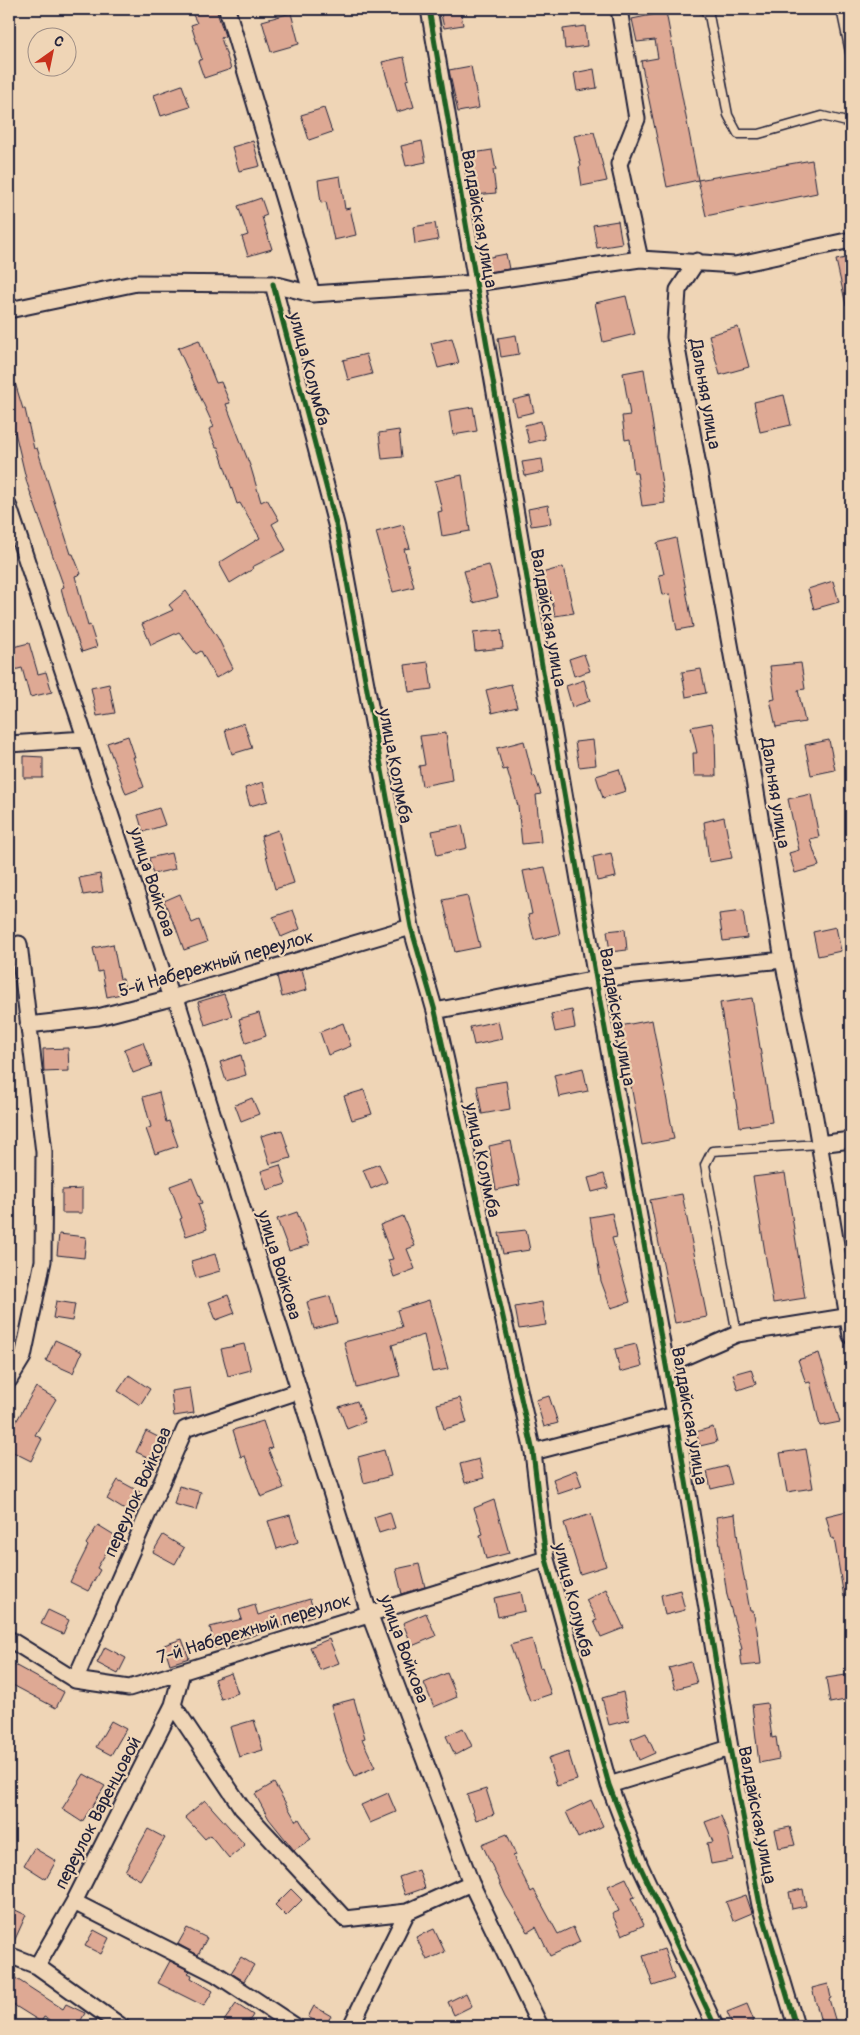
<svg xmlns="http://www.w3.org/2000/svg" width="860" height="2035" font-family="Pangolin,sans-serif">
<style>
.building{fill:#dea994;stroke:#22223b}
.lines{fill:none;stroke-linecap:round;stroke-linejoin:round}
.service-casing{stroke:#22223b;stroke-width:11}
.minor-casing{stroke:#22223b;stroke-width:19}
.service{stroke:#efd5b6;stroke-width:8}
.minor{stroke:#efd5b6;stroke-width:15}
.cycleway-casing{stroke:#efd5b6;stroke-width:8}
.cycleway{stroke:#1b5e20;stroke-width:5}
.labels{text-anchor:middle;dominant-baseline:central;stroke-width:4.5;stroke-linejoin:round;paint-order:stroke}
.street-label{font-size:18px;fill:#22223b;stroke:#efd5b6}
</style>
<rect width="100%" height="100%" fill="#efd5b6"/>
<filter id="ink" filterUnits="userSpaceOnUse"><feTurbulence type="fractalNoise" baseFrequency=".02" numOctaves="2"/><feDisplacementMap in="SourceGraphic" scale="10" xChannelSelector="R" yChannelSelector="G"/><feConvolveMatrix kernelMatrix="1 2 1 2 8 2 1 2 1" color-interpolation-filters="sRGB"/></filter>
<g filter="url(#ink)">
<path class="building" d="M190,9H216L225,36L221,38L231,69L204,78L198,61L202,59L191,25L197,23Z
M440,9H460L463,25L444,28Z
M666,12L698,180L667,187L641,61L658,58L655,40L637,42L632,19Z
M291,13L299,44L271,52L262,21Z
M585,26L587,46L565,49L563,29Z
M404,57L409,79L406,80L414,107L397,112L382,62Z
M471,66L479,108L458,112L449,70Z
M594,69L597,88L577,91L574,73Z
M182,85L190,107L161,116L154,95Z
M324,108L332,132L309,140L301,115Z
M594,132L607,181L582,186L579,167L581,166L574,136Z
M253,141L260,166L239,171L232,147Z
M422,141L426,162L406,166L401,146Z
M492,150L496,170H493L496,193L475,195L467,154Z
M812,160L817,193L706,216L698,180Z
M340,176L345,209L350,208L356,235L334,240L326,202L321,203L318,180Z
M261,198L267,215L262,217L272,249L248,256L242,237L248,235L238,206Z
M618,221L622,244L597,248L593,225Z
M435,223L438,240L415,244L413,227Z
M506,254L509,269L487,272L485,258Z
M851,257V304L846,305L836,260Z
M626,296L635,334L603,342L595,303Z
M738,327L749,367L720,375L709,335Z
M516,335L519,354L501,357L498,338Z
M452,338L459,363L438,368L431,343Z
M199,340L216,383L221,382L230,403L226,404L251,468L261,502L267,499L279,520L272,524L286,550L252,567L253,569L230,583L219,563L260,538L240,503L237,504L218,447H216L209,429L214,427L178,348Z
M366,354L372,374L348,380L343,360Z
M644,369L665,503L642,506L637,473H634L630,439L625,440L622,416L630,415L623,373Z
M12,373L23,409H25L34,449L37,448L71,554H73L81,574L75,576L88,626L90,625L97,647L82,652L67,611L61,588L64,587L27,483L15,432L12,433L9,418V374Z
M784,395L791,425L760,432L754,402Z
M530,396L534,412L517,416L513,400Z
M473,407L477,431L453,435L449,411Z
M541,421L545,439L529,443L525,425Z
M399,430L402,457L382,459L379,433Z
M542,459L544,472L525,476L522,462Z
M462,475L470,531L442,536L438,512L442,511L435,481Z
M548,505L551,523L531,526L528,509Z
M403,525L410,548L404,549L414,587L393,592L376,532Z
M676,538L693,627L677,630L670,594L663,595L659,575L664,574L657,543Z
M489,565L498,597L473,603L464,571Z
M563,567L574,613L555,616L550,591L547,592L542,573Z
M833,581L839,602L814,609L808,589Z
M186,591L218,638L233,668L216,678L201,651L196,654L179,632L151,645L142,624L173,610L169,605Z
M501,630L503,648L475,651L473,633Z
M29,643L38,674L46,672L52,692L30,697L22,668L14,670L9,651V648Z
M584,654L590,671L574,676L569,659Z
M428,662L432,689L409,692L405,665Z
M801,663L805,689L798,690L805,722L776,727L770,700L775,699L770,666Z
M701,669L706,693L686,697L682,672Z
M584,680L590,701L572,707L566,686Z
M109,684L115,713L97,716L91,688Z
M511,684L517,707L492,713L486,690Z
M244,723L252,748L232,754L225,730Z
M712,723L715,736L716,776H694L693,753H697L691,727Z
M446,733L452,780L422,786L419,766L425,765L420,736Z
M128,736L135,757H133L144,787L126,794L107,743Z
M593,740L596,765L579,767L575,742Z
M829,740L835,770L811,775L805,745Z
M524,741L533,777L535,776L541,794L536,795L541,842L522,844L518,806L507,769L503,770L497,748Z
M24,756L43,757V778H24Z
M619,769L626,791L603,798L596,776Z
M263,782L268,801L250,806L245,788Z
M811,794L819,837L810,839L819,866L795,873L789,853L799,850L788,799Z
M159,808L165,825L143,832L138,815Z
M724,817L732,858L709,862L704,822Z
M462,825L467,848L437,855L432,831Z
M278,830L294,883L275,889L261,836Z
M171,853L175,869L153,874L149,858Z
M611,853L616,877L597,881L593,857Z
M545,867L560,934L534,940L528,915L532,914L523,871Z
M100,874L103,892L83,895L79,878Z
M180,894L192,923L199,920L207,942L184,950L174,922H173L164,901Z
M467,895L480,947L455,952L443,900Z
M293,910L300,929L281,937L273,917Z
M743,911L747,938L723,941L719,914Z
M836,927L841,951L818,956L813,932Z
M625,929L627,950L610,952L607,931Z
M113,944L120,979H123L126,993L107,997L102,971L98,972L93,948Z
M302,969L307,990L282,997L277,976Z
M224,994L232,1016L205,1025L198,1002Z
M752,998L772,1122L740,1127L720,1003Z
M572,1010L575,1028L555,1032L551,1014Z
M259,1013L266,1036L246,1043L239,1019Z
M652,1020L674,1139L642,1145L620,1026Z
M498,1021L502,1039L474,1045L470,1027Z
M343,1023L351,1046L328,1055L320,1032Z
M143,1042L152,1066L133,1073L124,1049Z
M68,1048L69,1071L44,1072L43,1049Z
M241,1055L246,1075L226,1081L220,1062Z
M583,1068L588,1091L559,1097L554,1075Z
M506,1081L510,1109L482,1114L477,1086Z
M364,1090L372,1114L352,1120L344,1096Z
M159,1092L166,1122L169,1121L178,1146L155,1154L146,1129L151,1127L143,1097Z
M252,1098L259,1114L241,1121L235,1105Z
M282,1130L291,1158L270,1164L261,1136Z
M511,1141L520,1185L496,1190L489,1146Z
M379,1164L387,1182L371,1189L363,1170Z
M280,1165L286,1184L267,1190L261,1171Z
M785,1173L805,1298L773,1303L753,1177Z
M604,1174L608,1188L592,1192L588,1178Z
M192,1178L202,1203L198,1204L207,1229L186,1236L180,1219L182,1218L170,1186Z
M82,1189V1213H62V1190Z
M682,1194L707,1317L675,1323L650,1200Z
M297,1212L309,1245L289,1251L277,1219Z
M612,1213L617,1237L612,1238L630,1302L611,1308L601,1281L590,1217Z
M403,1216L415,1246L407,1249L415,1269L394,1277L388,1260L393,1259L380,1225Z
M526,1230L530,1250L503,1254L499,1233Z
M59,1234L86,1237L84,1258L57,1255Z
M215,1254L220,1271L196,1278L191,1261Z
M228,1295L235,1313L216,1320L209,1302Z
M330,1296L337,1323L314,1329L307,1302Z
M429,1300L448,1369L432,1372L424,1335L392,1345L400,1376L356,1387L344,1342L402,1327L397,1310Z
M56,1301L75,1304L72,1321L53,1318Z
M542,1302L546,1325L519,1329L515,1307Z
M55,1340L82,1352L73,1373L46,1361Z
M244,1344L251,1370L228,1376L221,1349Z
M636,1344L642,1366L620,1372L615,1349Z
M819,1353L840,1422L820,1426L810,1382L806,1383L798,1360Z
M751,1369L756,1384L738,1390L733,1374Z
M129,1375L150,1389L140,1405L118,1391Z
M36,1387L56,1399L35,1435L42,1439L31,1461L9,1450V1434Z
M190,1388L194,1413L174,1416L171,1391Z
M549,1396L558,1423L544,1427L536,1400Z
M460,1398L467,1423L444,1429L437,1404Z
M357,1401L365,1422L347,1429L339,1407Z
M263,1421L272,1448L268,1449L284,1488L261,1497L245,1456L241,1457L233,1430Z
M713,1427L717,1442L700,1446L696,1432Z
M146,1431L162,1439L152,1459L136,1452Z
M806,1449L813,1488L787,1492L780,1453Z
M384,1450L391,1476L364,1483L358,1457Z
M479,1459L484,1478L465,1483L460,1464Z
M727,1466L732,1484L711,1489L707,1471Z
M576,1470L582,1486L558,1494L553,1479Z
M118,1480L140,1492L128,1512L107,1499Z
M179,1486L201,1492L196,1510L174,1504Z
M494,1500L509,1553L486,1559L480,1535L483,1534L474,1508Z
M851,1510V1596L844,1597L834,1538L832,1539L826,1516Z
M390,1512L395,1528L379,1533L374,1517Z
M591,1514L606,1566L580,1574L564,1523Z
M735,1514L739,1550L750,1611H753L757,1630L761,1664L742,1666L740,1650L742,1649L727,1595L716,1517Z
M290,1515L298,1542L277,1549L268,1521Z
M98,1525L116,1536L97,1568L100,1570L88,1591L70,1582L88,1546L86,1544Z
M163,1535L184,1548L175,1564L153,1552Z
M419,1564L425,1587L402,1594L396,1569Z
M606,1589L624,1628L601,1637L594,1621L597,1620L586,1600Z
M680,1590L685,1610L665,1615L661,1595Z
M521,1592L525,1611L498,1617L494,1598Z
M310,1599L315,1615L215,1648L210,1627L242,1619L239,1610L255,1605L258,1615Z
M48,1610L69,1620L63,1634L41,1624Z
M426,1613L436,1636L412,1646L403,1623Z
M182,1639L189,1658L170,1664L164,1645Z
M329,1639L339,1663L320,1670L310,1647Z
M532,1639L540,1668L542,1667L551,1694L530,1701L510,1645Z
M105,1647L126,1658L118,1674L97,1663Z
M9,1662L64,1692L56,1708L9,1683Z
M691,1662L697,1683L675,1689L669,1668Z
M231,1673L238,1693L221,1699L214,1679Z
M447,1673L457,1697L434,1707L424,1683Z
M846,1675L850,1699L830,1703L826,1678Z
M623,1692L629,1720L609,1725L602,1698Z
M354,1699L365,1738L362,1739L375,1767L355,1776L344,1752L331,1705Z
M767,1703L772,1738L776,1737L779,1759L759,1763L752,1705Z
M254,1720L263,1750L239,1757L230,1727Z
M111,1721L126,1729L111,1755L96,1747Z
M463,1728L472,1746L455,1755L446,1736Z
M646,1733L655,1753L639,1760L631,1739Z
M568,1751L577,1780L557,1786L548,1758Z
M84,1774L105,1786L82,1822L62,1809Z
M274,1783L296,1821L299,1819L311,1839L294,1850L269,1819L255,1794Z
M486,1789L494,1814L476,1820L467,1795Z
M388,1793L396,1812L370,1823L361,1805Z
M205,1800L245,1845L229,1858L210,1835L205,1839L185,1817Z
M591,1800L603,1826L578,1838L566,1812Z
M721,1816L728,1834L733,1860L711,1864L707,1843L713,1842L705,1822Z
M790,1827L795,1845L779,1848L775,1830Z
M148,1829L165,1838L140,1880L125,1871Z
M507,1834L516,1855L513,1856L531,1892L534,1890L558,1934L573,1927L580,1942L550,1956L536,1927L528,1932L506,1896L482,1844Z
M34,1848L56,1861L46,1879L24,1865Z
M419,1870L425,1888L405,1895L399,1877Z
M626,1878L635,1897L631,1898L644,1925L622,1935L612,1914L619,1911L608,1886Z
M291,1889L302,1900L286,1916L275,1905Z
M803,1889L806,1906L792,1909L789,1892Z
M746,1895L752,1913L733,1921L726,1902Z
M9,1907L26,1915L12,1946H9Z
M187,1928L207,1938L198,1955L178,1944Z
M434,1929L445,1952L427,1960L416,1937Z
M94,1930L109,1938L101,1954L85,1946Z
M664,1949L674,1979L653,1986L643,1956Z
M241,1957L254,1965L244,1981L231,1973Z
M170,1961L190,1971L188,1973L192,1975L191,1978L213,1991L204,2006L158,1983Z
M9,1974L63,2009L66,2004L85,2013L78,2026H62L44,2017L41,2022L9,2002Z
M828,1984L831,1998L829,1999L837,2026H822L812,1988Z
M466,1993L472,2006L454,2015L448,2002Z
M236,2004L253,2015L246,2026H231L224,2021Z
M747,2004L754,2021L742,2026H733L727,2012Z
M314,2006L331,2016L325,2026L308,2017Z"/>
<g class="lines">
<defs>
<path id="service" d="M703,9L709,15L728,115L738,134H759L822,116L851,123
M841,9L851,57
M737,1334L705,1165L712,1151L819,1144"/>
<path id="minor" d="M227,9L312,294
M429,9L596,979L675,1415L730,1748L760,1905L796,2026
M619,9L637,119L619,164L640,259
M697,261L678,290L675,337L752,767L783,960L815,1118L851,1336
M273,284L337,528L411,927L435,1011L533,1452L546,1559L609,1785L640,1866L715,2026
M9,310L137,283L273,284L312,294L476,283L640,259L735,265L851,240
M9,507L171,998L177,1001L369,1613L471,1883L540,2026
M9,744L85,739
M435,1011L596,979L783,960
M28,1025L98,1017L171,998L411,927
M819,1144L851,1140
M666,1365L737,1334L851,1316
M9,1380L23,1357L43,1261L44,1152L19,944
M533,1452L675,1415
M9,1639L75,1680L129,1688L546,1559
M75,1680L185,1429L299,1391
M173,1705L242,1808L345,1919L407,1912
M609,1785L730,1748
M74,1902L216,1974L295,2026
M9,1955L37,1966L121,2026
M37,1966L74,1902L173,1705L182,1672
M351,2026L407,1912L471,1883"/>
</defs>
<use href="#service" class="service-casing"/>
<use href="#minor" class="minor-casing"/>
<use href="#service" class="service"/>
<use href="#minor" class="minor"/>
<defs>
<path id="cycleway" d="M429,9L596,979L675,1415L730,1748L760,1905L796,2026
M273,284L337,528L411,927L435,1011L533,1452L546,1559L609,1785L640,1866L715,2026"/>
</defs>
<use href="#cycleway" class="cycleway-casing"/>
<use href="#cycleway" class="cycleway"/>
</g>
</g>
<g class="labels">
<g class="street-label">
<text transform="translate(479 219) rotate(80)">Валдайская улица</text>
<text transform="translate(309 369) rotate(75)">улица Колумба</text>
<text transform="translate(705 394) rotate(80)">Дальняя улица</text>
<text transform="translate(548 618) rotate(80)">Валдайская улица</text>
<text transform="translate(395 766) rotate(79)">улица Колумба</text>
<text transform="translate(775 793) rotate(81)">Дальняя улица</text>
<text transform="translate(152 882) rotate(72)">улица Войкова</text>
<text transform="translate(216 964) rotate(-16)">5-й Набережный переулок</text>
<text transform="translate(617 1017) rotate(80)">Валдайская улица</text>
<text transform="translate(482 1160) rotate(78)">улица Колумба</text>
<text transform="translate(279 1265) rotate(73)">улица Войкова</text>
<text transform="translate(689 1416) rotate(80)">Валдайская улица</text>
<text transform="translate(138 1492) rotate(-66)">переулок Войкова</text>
<text transform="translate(573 1600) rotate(76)">улица Колумба</text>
<text transform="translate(254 1629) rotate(-17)">7-й Набережный переулок</text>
<text transform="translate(404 1649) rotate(70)">улица Войкова</text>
<text transform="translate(98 1813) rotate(-63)">переулок Варенцовой</text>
<text transform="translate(757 1815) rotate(79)">Валдайская улица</text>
</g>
</g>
<rect width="860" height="2035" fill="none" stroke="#efd5b6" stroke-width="30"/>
<rect x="15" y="15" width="830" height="2005" fill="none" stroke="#22223b" stroke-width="2" filter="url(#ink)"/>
<g transform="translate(52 52) rotate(33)"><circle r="24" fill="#efd5b6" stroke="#9d8d85"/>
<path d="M0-4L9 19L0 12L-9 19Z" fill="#c8321e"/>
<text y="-8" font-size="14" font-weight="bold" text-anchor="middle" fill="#22223b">С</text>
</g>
</svg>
